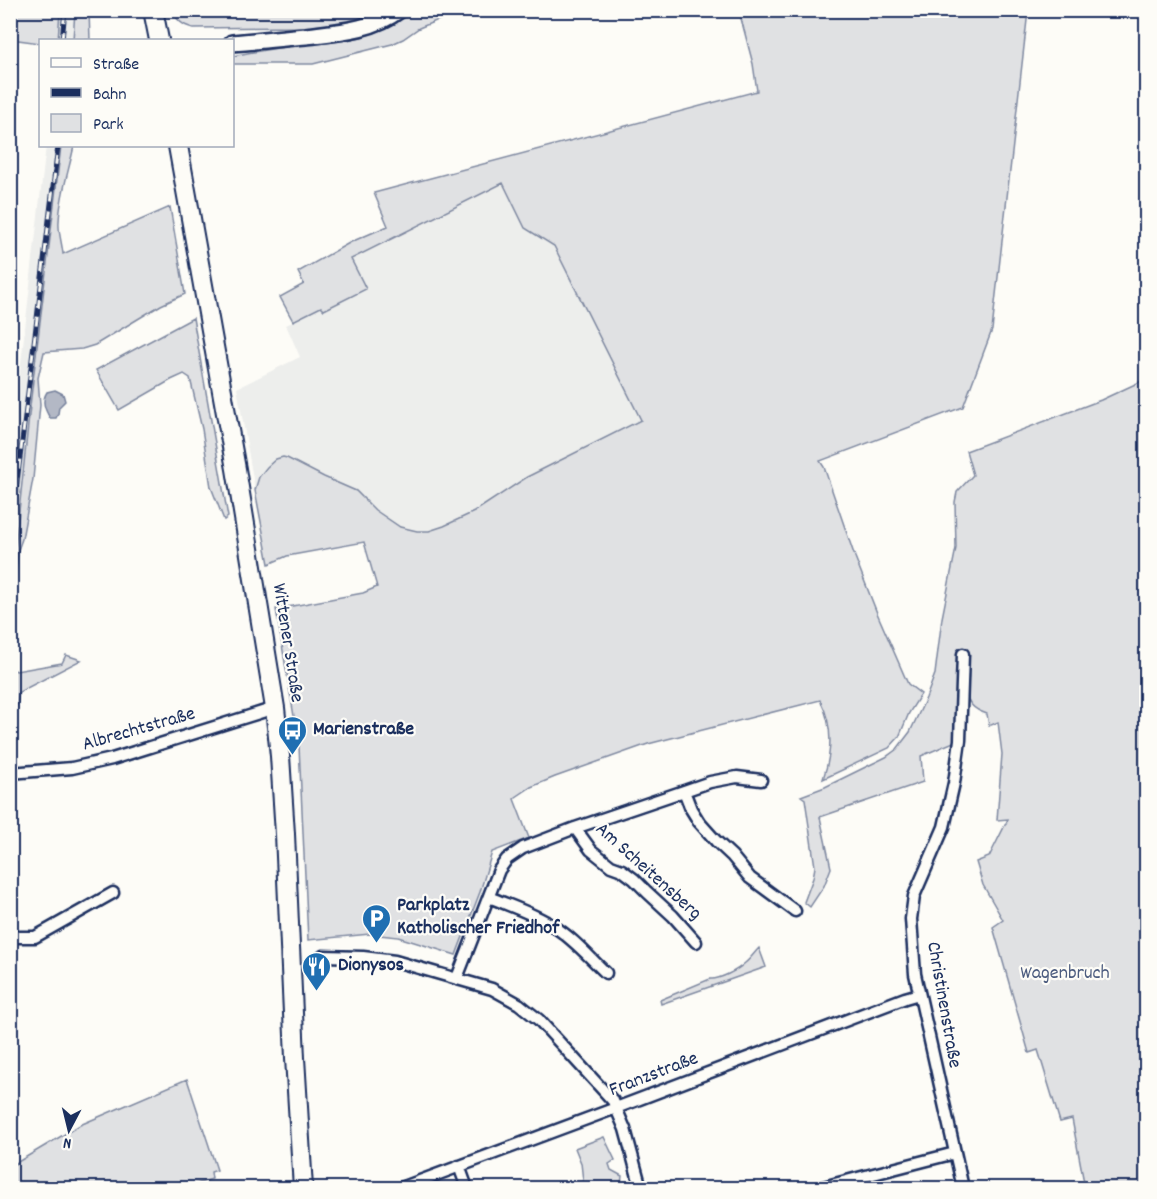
<svg xmlns="http://www.w3.org/2000/svg" width="1157" height="1199" font-family="Dekko,sans-serif">
<style>
.built{fill:#edeeec}
.green{fill:#e0e1e3;stroke:#7e88a0;stroke-width:1.5}
.water{fill:#b3b8c5;stroke:#76819c;stroke-width:1.5}
.lines{fill:none;stroke-linecap:round;stroke-linejoin:round}
.minor-casing{stroke:#1b2f5e;stroke-width:15}
.secondary-casing{stroke:#1b2f5e;stroke-width:20}
.primary-casing{stroke:#1b2f5e;stroke-width:22}
.minor{stroke:#fdfcf7;stroke-width:10}
.secondary{stroke:#fdfcf7;stroke-width:15}
.primary{stroke:#fdfcf7;stroke-width:18}
.rail-casing{stroke:#1b2f5e;stroke-width:5}
.rail{stroke:#fdfcf7;stroke-width:3;stroke-dasharray:9;stroke-linecap:butt}
.labels{text-anchor:middle;dominant-baseline:central;stroke-width:4.5;stroke-linejoin:round;paint-order:stroke}
.street-label{font-size:20px;fill:#1b2f5e;stroke:#fdfcf7}
.poi-label{font-size:20px;font-weight:bold;fill:#1b2f5e;stroke:#fdfcf7;text-anchor:start}
.park-label{font-size:20px;fill:#4c5c7f;stroke:#fdfcf7}
</style>
<rect width="100%" height="100%" fill="#fdfcf7"/>
<filter id="ink" filterUnits="userSpaceOnUse"><feTurbulence type="fractalNoise" baseFrequency=".0167" numOctaves="2"/><feDisplacementMap in="SourceGraphic" scale="12" xChannelSelector="R" yChannelSelector="G"/><feConvolveMatrix kernelMatrix="1 2 1 2 8 2 1 2 1" color-interpolation-filters="sRGB"/></filter>
<g filter="url(#ink)">
<path class="built" d="M60,11H75L73,40H58Z
M46,146H61L30,406L11,588V450Z
M503,183L525,228L554,246L641,420L527,477L474,512L444,526L429,531H417L400,527L375,510L356,491L324,477L292,460L259,477L255,490L237,388L300,357L286,325L322,307L323,310L351,259Z"/>
<path class="green" d="M11,10L60,11L58,40H40V43L11,39Z
M75,11H89L90,40H73Z
M172,11H446L441,19L419,28L403,39L392,44L313,64H233V56C253,52 273,48 293,46C320,43 351,42 376,32L364,18L342,23L304,27L193,28C182,25 178,21 172,11Z
M739,11H1028L992,330L963,407L820,461L824,467L855,557L877,613L908,684L921,694L909,713L899,737L889,748L823,779C832,753 833,725 820,700L648,744L555,777L531,787L516,797L514,799L529,838L492,852L480,892L456,955L398,937L370,934L308,940L299,746L276,609L363,593L377,587L364,542L287,556L269,564L255,490L259,477L267,467L276,459L283,457L287,458L324,477L356,491L375,510L400,527L417,531H429L444,526L474,512L527,477L641,420L554,246L525,228L503,183L351,259L366,289L324,310L321,307L293,321L280,297L304,284L298,272L351,242L388,226L374,193L757,91L753,64Z
M61,146H74C69,170 60,196 59,221C58,232 62,243 63,254L170,207L185,294L161,305L95,345L82,349L44,352L38,378L40,405L33,479L22,539L18,550L11,630V588L30,406Z
M193,318L228,517L224,520L211,487L202,429L190,378L184,374L171,380L119,410L96,370Z
M1146,379V1188H1085L1072,1119L1060,1122L1038,1050L1029,1053L993,927L1003,920L983,885L976,862L989,857L1008,819L997,820L1002,754L998,722L989,726L987,714C972,709 969,704 964,689L956,741L921,756L923,782L820,817L831,868L824,886L810,907L804,902L813,878L815,867L805,799L801,796L825,787L886,757L897,749L910,732L926,698L935,674L942,618L956,548L955,502L957,492L973,475L966,451L1101,400Z
M66,655L81,660L19,692L11,746V667L16,671L62,663Z
M759,948L766,967L661,1004L660,1000L710,979C719,980 738,970 745,963C750,959 754,953 759,948Z
M187,1079L217,1170L211,1172L212,1179L184,1188H11V1166L80,1125Z
M604,1137L615,1160L609,1164L611,1170L622,1176L621,1185L615,1188H564L583,1181L581,1163L575,1148Z"/>
<path class="water" d="M55,390L63,394L65,401L59,407L58,414L56,418H50C45,410 41,401 47,392Z"/>
<g class="lines">
<defs>
<path id="minor" d="M963,654L960,740L954,783L944,827L914,896L911,919L915,974L963,1188
M10,773L72,768L112,759L275,708
M684,791L691,809L699,822L716,841L732,856L750,878L795,911
M575,828L591,850L611,866L622,870L634,879L647,892L673,916L696,942
M489,897C510,906 533,913 553,926C573,938 589,957 606,973
M10,933L17,937H35L113,893
M323,956L363,957L395,961L492,989L519,1004L539,1020L613,1101L625,1129L641,1188
M457,978L499,870L507,859L523,848L575,828L684,791L710,782L737,777L761,780
M459,1166L467,1188
M401,1188L616,1108L905,998L919,994
M819,1188L955,1153"/>
<path id="secondary" d="M232,43C257,41 282,38 306,36C338,32 373,30 399,10"/>
<path id="primary" d="M153,10L159,40
M178,146L236,469L275,708L280,756L285,834L295,1058L303,1188"/>
</defs>
<use href="#minor" class="minor-casing"/>
<use href="#secondary" class="secondary-casing"/>
<use href="#primary" class="primary-casing"/>
<use href="#minor" class="minor"/>
<use href="#secondary" class="secondary"/>
<use href="#primary" class="primary"/>
<defs>
<path id="rail" d="M62,40L65,10
M10,540L58,146"/>
</defs>
<use href="#rail" class="rail-casing"/>
<use href="#rail" class="rail"/>
</g>
</g>
<defs>
<symbol id="bus-pin" viewBox="-11 -11 22 30"><path d="M0 17L-7.5 6A9.5 9.5 0 1 1 7.5 6Z" fill="#1f6fb2" stroke="#fdfcf7"/><path d="M-5-6H5V4H4V6H2V4H-2V6H-4V4H-5ZM-3.5-4V0h7V-4ZM-3.5 1.2v1.5H-2V1.2ZM2 1.2v1.5H3.5V1.2Z" fill="#fff"/></symbol>
<symbol id="parking-pin" viewBox="-11 -11 22 30"><path d="M0 17L-7.5 6A9.5 9.5 0 1 1 7.5 6Z" fill="#1f6fb2" stroke="#fdfcf7"/><path d="M-3.5-5.5H1a3.5 3.5 0 0 1 0 7H-1V5.5H-3.5ZM-1-3.4V-.6H.8a1.4 1.4 0 0 0 0-2.8Z" fill="#fff"/></symbol>
<symbol id="restaurant-pin" viewBox="-11 -11 22 30"><path d="M0 17L-7.5 6A9.5 9.5 0 1 1 7.5 6Z" fill="#1f6fb2" stroke="#fdfcf7"/><path d="M-5-6h1v4h1v-4h1v4h1v-4h1v5L-1.5 .5V6h-2V.5L-5-1ZM5-6V6H3V1.5H1.5Q1.5-4 5-6Z" fill="#fff"/></symbol>
</defs>
<g fill-rule="evenodd">
<use href="#bus-pin" x="276" y="714" width="33" height="45"/>
<use href="#parking-pin" x="360" y="902" width="33" height="45"/>
<use href="#restaurant-pin" x="300" y="950" width="33" height="45"/>
</g>
<g class="labels">
<g class="street-label">
<text transform="translate(287 643) rotate(81)">Wittener Straße</text>
<text transform="translate(139 730) rotate(-16)">Albrechtstraße</text>
<text transform="translate(648 872) rotate(42)">Am Scheitensberg</text>
<text transform="translate(943 1005) rotate(80)">Christinenstraße</text>
<text transform="translate(654 1075) rotate(-21)">Franzstraße</text>
</g>
<g class="poi-label">
<text x="313" y="730">Marienstraße</text>
<text x="397" y="906">Parkplatz<tspan x="397" dy="23">Katholischer Friedhof</tspan></text>
<text x="338" y="966">Dionysos</text>
</g>
<g class="park-label">
<text x="1065" y="974">Wagenbruch</text>
</g>
</g>
<rect width="1157" height="1199" fill="none" stroke="#fdfcf7" stroke-width="36"/>
<rect x="18" y="18" width="1121" height="1163" fill="none" stroke="#1b2f5e" stroke-width="2" filter="url(#ink)"/>
<rect x="39" y="39" width="195" height="108" fill="#fdfcf7" stroke="#a3aaba" stroke-width="1.5"/>
<rect x="51" y="58" width="30" height="9" fill="#fdfcf7" stroke="#a3aaba" stroke-width="1.5"/>
<text x="93" y="69" font-size="18" fill="#1b2f5e">Straße</text>
<rect x="51" y="88" width="30" height="9" fill="#1b2f5e" stroke="#a3aaba" stroke-width="1.5"/>
<text x="93" y="99" font-size="18" fill="#1b2f5e">Bahn</text>
<rect x="51" y="114" width="30" height="18" fill="#e0e1e3" stroke="#a3aaba" stroke-width="1.5"/>
<text x="93" y="129" font-size="18" fill="#1b2f5e">Park</text>
<g transform="translate(69 1130) rotate(187)" stroke="#fdfcf7" stroke-width="4.5" paint-order="stroke">
<path d="M0-4.5L10 22L0 15L-10 22Z" fill="#1b2f5e"/>
<text y="-9" font-size="16" font-weight="bold" text-anchor="middle" fill="#1b2f5e">N</text>
</g>
</svg>
